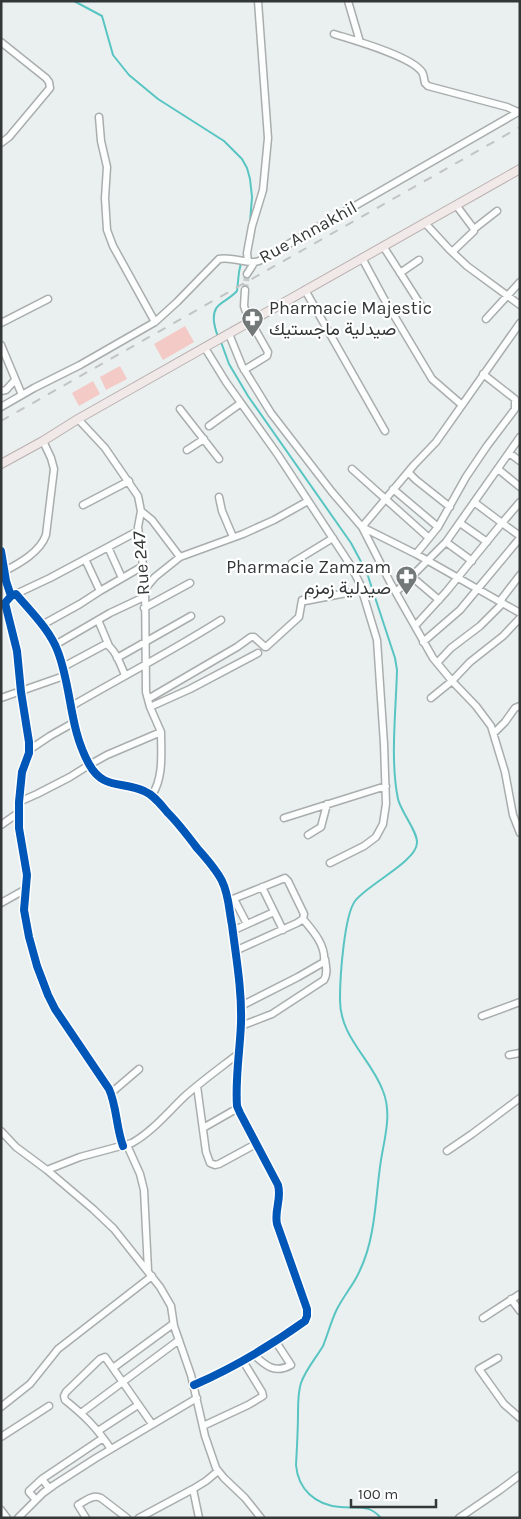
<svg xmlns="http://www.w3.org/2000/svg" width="521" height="1519" font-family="Karla,Vazirmatn,sans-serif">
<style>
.green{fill:#f3cac5}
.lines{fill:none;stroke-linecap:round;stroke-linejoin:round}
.stream{stroke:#58c5c2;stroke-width:2}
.minor-tunnel{stroke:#c5cbcb;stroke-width:6;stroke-dasharray:6 3;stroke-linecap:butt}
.minor-casing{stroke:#a9adad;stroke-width:9}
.major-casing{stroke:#b9b0af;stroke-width:10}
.minor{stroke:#fcfdfd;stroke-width:6}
.major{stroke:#f0e9e8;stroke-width:8}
.rail{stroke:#c2c4c4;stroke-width:2;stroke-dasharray:9 9;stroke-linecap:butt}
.cycleway-casing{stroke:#fff;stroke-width:11}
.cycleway{stroke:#0057b8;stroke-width:8}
.labels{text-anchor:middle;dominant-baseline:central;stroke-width:4.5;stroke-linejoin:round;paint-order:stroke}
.street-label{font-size:18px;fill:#333737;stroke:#fff}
.poi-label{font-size:18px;fill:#333737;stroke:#fff;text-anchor:start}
</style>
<rect width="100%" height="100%" fill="#eaf0f0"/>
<path class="green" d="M185,326L194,342L163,360L154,344Z
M120,366L127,379L106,390L100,377Z
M93,381L100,394L79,406L72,393Z"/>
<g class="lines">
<path class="stream" d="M74,1L102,16L113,55L129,75L158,99L224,141L242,159L247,168L250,179L252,197L250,222
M219,338C216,333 215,328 214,322C212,302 225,304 237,291L239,272L241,263
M221,342L229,364L248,396L351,543L367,573L395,658L397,670C396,710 390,761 398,799C401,812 418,832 417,843C416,862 368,884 355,901C344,916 340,978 340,998C339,1037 371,1058 383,1091C393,1116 383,1142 380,1167C377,1189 376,1210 372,1231C369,1248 363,1266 355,1280C349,1290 342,1299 337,1309C331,1321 328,1334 323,1346C316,1358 306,1369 301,1383C298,1392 298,1403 298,1413C298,1430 297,1447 296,1465C298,1489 315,1505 340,1507C357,1509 368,1503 381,1518"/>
<path class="minor-tunnel" d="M245,290L247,274"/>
<defs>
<path id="minor" d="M348,1L360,42
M334,34C353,40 411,56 422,72C424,75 424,80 425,83L428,86L507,107L518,112
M1,42L46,78L49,82L50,88L9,137L1,143
M99,117L101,141L107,167L105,198L107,230L113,246L155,322
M425,223L449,249L467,266L520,305
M474,229L497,211
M383,246L422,307
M452,252L474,231V229L456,205
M362,258L383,297L432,379L462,405
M248,262L247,253L252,226L263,190L268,138L258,1
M400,273L419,260
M247,274L254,263
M305,290L385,431
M486,319L520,282
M1,323L48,299
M520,323L436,442L414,465L362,527L391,584L433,658L452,681L476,706L491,726L505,772L513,815L520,833
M229,334L242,366L271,413L332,492L362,527L416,554L520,613
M1,345L22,395
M205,348L226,382L278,455L351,566L360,584L377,640L384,744L386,804L383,824L376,837L364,846L330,863
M244,370L267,356L268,352L247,315L244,306L245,290
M1,391L6,390L15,380
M1,407L34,388L80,365L155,322L177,302L219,259C232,256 248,265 259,261L520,111
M180,409L219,459
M209,426L241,403
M187,450L204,439
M509,453L520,461
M352,469L429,538
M498,469L520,487
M408,472L416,480L450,507
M393,489L438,527
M219,497L222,511L233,537
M474,502L502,523L520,502
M83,505L129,481
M141,511L152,520L180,557
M460,523L487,542
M446,542L472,561
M108,547L122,578
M1,551L6,581L11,596L5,603L17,651L21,692L29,742V753L22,772L19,802V828L27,875L24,910L29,937L37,966L48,995L55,1009L109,1089C117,1107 116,1127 123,1146
M416,554L438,527L466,477L487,446L515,409V399L483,374
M85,559L100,591L143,566
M292,563L333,538
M5,571C20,563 40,552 46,535L54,469L51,458L43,441
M412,577L439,600
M144,590L155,577L180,557L243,534L274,520L308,501
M396,592L446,542L520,437
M16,594L50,578L138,531
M11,596L16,594C31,612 50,630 58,652C72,689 69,728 89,764C103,790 122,781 144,791C154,795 161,805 168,813C179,824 188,836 197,848C206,858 216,869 222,881C229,895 229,911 232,925C236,957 242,990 241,1023C240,1051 235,1078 237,1106L240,1113L278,1185C282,1199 274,1210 277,1224L307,1309V1316L305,1321C270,1346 233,1368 194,1385
M500,601L520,575
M144,608L190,583
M98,620L109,646
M42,625L80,604L100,591
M415,626L446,592L502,523L520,536
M423,642L460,610L520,538
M55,645L110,613L144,597
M117,658L191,616
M437,663L451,648L480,626L503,603
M63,667L106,644C116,650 120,664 125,675
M1,698L64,676
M431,698L452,681L470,662L503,636L520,618
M148,699L237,647L251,637H254L265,647H266L299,617L302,600L305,601L362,590
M70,707C120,678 172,651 221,620
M150,707L190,689L258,653
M494,733L505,722L515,708L520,706
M29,750L50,736L73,723
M152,795C164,777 161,752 161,732
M19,802L37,794L70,777L89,765L107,755L161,732L150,707L146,692L145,581L138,527L141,511L138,496L105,448L78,419
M284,818L386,786
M1,825L18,813
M308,835L321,827L327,804
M262,887L283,930
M234,899L247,924
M228,901L285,878L288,881L304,914L303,919L297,923L235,951
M1,903L26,889
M232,931L274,912
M241,1006L298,977L324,962C326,945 313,931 303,919
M482,1016L520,1002
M241,1026L272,1014L324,980C328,974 326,966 325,959
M509,1055L520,1053
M197,1086L206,1152L210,1163L215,1165L219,1164L256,1144
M111,1093L139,1069
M203,1128L238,1108
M1,1131L16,1147L47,1170L93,1209L114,1229L160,1287L171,1306L174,1326L191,1375L205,1436L216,1468L224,1478L245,1498L261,1518
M127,1145L140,1174L144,1190L148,1270
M447,1151L472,1134L520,1098
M47,1170L80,1157L132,1143C153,1131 168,1112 185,1096C202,1081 220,1068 238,1054
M511,1299L520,1311
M483,1318L520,1294
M254,1355C266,1366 275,1374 291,1365L276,1342
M498,1358L479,1369L504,1404L520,1418
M113,1368L173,1324
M1,1407L30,1384L58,1349L152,1276
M81,1413L179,1340
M203,1426L248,1405L263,1396L262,1392L243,1361
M98,1431L138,1405
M1,1437L49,1406
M111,1449C96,1427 85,1416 65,1400L64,1396L66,1392L100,1359L105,1357L110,1364L152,1424
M49,1488L42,1479L103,1438
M36,1500L29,1492V1491L42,1479
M1,1510L7,1518
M18,1518L43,1493L54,1485L96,1458L197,1398
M86,1518L78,1505C85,1501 93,1494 101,1498L127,1518
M139,1518L193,1489
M199,1518L193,1489L206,1481L218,1471
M459,1518L500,1490L520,1475"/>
<path id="major" d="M1,464L43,441L78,419L520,169"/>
</defs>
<use href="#minor" class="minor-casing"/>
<use href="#major" class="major-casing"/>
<use href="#minor" class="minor"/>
<use href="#major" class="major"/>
<path class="rail" d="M1,421L520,127"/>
<defs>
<path id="cycleway" d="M1,551L6,581L11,596L5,603L17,651L21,692L29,742V753L22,772L19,802V828L27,875L24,910L29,937L37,966L48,995L55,1009L109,1089C117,1107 116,1127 123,1146
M11,596L16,594C31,612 50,630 58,652C72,689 69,728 89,764C103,790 122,781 144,791C154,795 161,805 168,813C179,824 188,836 197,848C206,858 216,869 222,881C229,895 229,911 232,925C236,957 242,990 241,1023C240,1051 235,1078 237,1106L240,1113L278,1185C282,1199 274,1210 277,1224L307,1309V1316L305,1321C270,1346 233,1368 194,1385"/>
</defs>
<use href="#cycleway" class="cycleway-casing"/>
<use href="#cycleway" class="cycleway"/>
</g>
<defs>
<symbol id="pharmacy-pin" viewBox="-11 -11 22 30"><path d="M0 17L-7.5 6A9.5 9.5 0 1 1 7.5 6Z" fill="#737878" stroke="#fff"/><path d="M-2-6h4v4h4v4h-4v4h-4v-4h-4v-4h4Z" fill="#fff"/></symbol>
</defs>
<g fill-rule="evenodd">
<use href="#pharmacy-pin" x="240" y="306" width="25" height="34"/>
<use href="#pharmacy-pin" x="394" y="564" width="25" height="34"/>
</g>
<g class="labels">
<g class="street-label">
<text transform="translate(308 232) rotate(-29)">Rue Annakhil</text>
<text transform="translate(141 563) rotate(-94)">Rue 247</text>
</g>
<g class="poi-label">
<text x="269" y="308">Pharmacie Majestic<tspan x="269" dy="21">صيدلية ماجستيك</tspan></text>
<text x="391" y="567" text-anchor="end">Pharmacie Zamzam<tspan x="391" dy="21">صيدلية زمزم</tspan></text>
</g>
</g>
<rect width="521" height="1519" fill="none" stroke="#333737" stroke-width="5"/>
<path d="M351 1499v8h85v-8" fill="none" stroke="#333737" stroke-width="2.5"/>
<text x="358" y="1499" font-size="15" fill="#333737" stroke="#ffffff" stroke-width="4" paint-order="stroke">100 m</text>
</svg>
